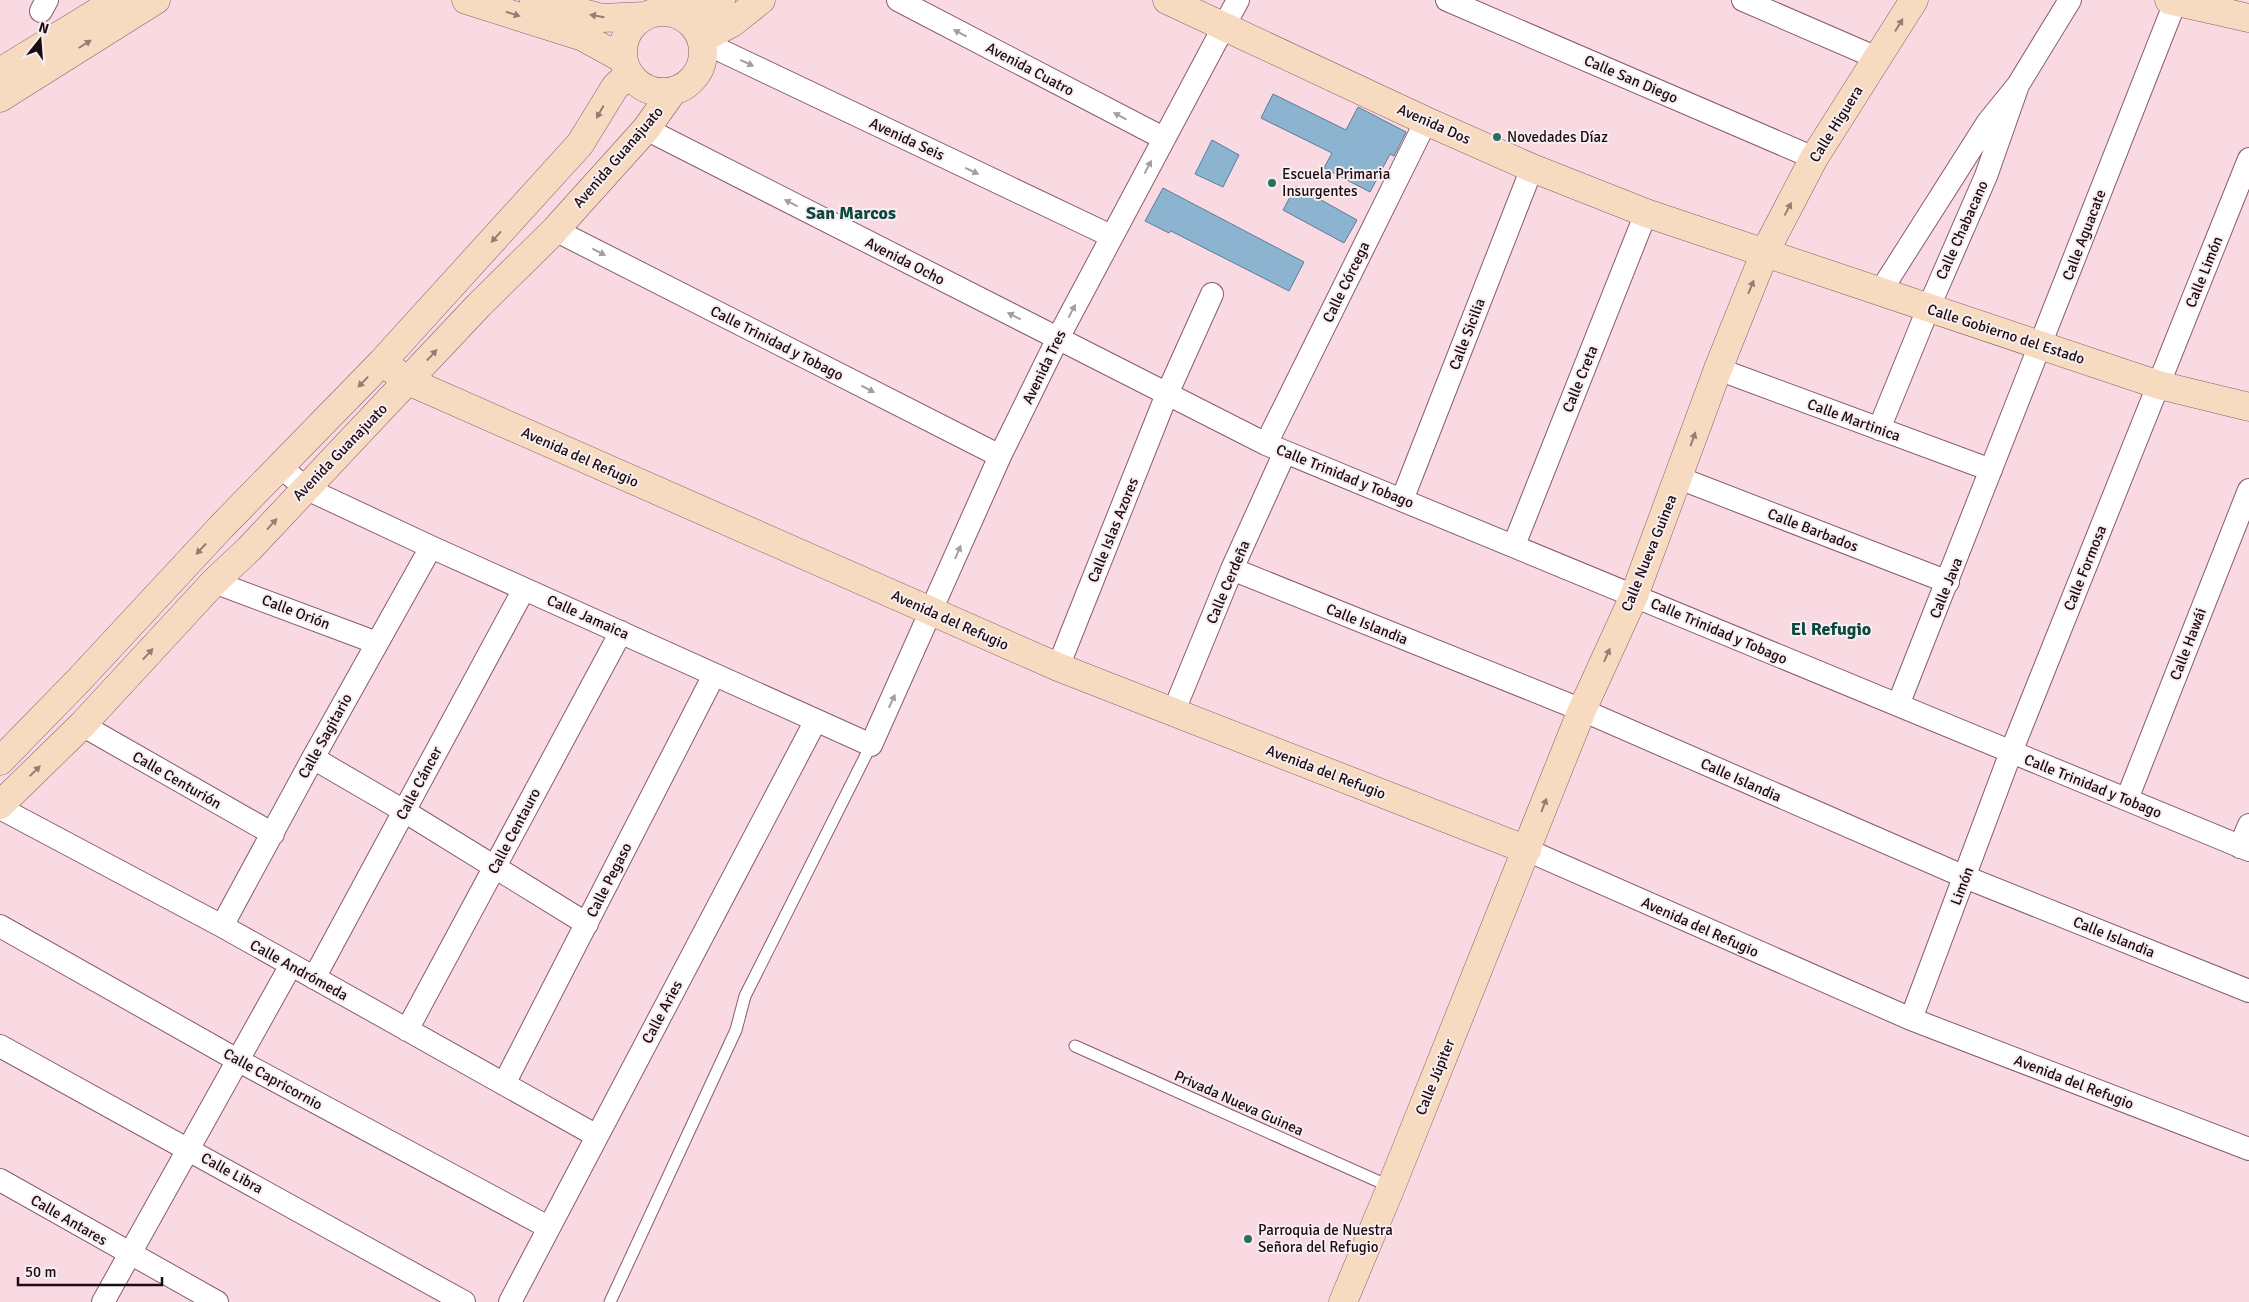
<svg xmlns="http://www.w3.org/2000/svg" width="2249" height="1302" font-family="Signika,sans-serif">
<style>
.building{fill:#8cb3cf;stroke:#587d98}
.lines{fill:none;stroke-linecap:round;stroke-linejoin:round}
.lane-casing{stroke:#885c69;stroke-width:13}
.street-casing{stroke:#885c69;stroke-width:24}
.secondary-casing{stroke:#885c69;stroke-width:29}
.lane{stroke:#fff;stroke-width:11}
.street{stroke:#fff;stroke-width:22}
.secondary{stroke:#f6dbc1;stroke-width:28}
.oneway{fill:#947e72}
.oneway2{fill:#a49ea0}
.poi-dot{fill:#286e62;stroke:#f8eef0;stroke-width:2}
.labels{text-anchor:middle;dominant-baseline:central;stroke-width:4;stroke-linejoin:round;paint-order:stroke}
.street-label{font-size:15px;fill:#1c0c11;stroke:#f8eef0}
.poi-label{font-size:15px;fill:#1c0c11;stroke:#f8eef0;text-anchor:start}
.quarter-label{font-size:18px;font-weight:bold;fill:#0c483f;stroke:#f8eef0}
</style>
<rect width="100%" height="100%" fill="#f9dae2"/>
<path class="building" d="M1273,94L1346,130L1358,107L1406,132L1394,156L1390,154L1370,192L1324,168L1332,153L1261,118Z
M1212,140L1239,155L1223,187L1195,174Z
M1296,186L1357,220L1344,243L1283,210Z
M1163,188L1304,262L1289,291L1171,231L1169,233L1145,221Z"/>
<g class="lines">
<defs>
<path id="lane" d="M1075,1046L1391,1187
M610,1302L736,1030L745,996L871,745"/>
<path id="street" d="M898,0L1163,138
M1447,0L1814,158
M1743,0L1877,58
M41,11L47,0
M703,42L1111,236
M646,129L1266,444L2249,850
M555,230L1000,456
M1880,292L1988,122L2018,85L2070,0
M1718,369L1991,470
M1879,429L1928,309L1986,176L2018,85
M1266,444L1426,121
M281,467L305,488L431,547L871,745L1000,456L1058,338L1238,0
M1679,478L1948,582
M1402,500L1532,168
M1514,545L1646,213
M1232,569L1582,710L1965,877L2249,991
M214,582L377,643
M1058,667L1167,394L1212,294
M1898,705L2176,0
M1173,713L1232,569L1285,452
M82,725L273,834
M313,758L404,811L587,924
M2127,799L2249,490
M0,808L222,926L597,1136
M2240,847L2249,825
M1527,850L1911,1019L2249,1149
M0,926L239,1061L548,1227
M222,926L313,758L431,547
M314,978L524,589
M1911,1019L2011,752L2249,159
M407,1030L621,632
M0,1046L464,1302
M504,1084L714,675
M0,1180L217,1302
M103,1302L291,965
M510,1302L815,722"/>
<path id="secondary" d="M466,0L583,37L623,59
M534,0L602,18L645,16
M1167,0L1426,121L1532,168L1646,213L2159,385L2249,407
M2169,0L2249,18
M623 52a40 40 0 1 1 80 0a40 40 0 1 1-80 0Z
M679,15L721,0
M701,39L732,23L761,0
M0,72L117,0
M0,98L156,0
M382,362L408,381L1058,667L1527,850
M0,761L79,680L222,526L382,362L580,144L615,87L629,74
M0,805L82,725L214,582L249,549L479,305L555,230L646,129L673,91
M1343,1302L1391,1187L1582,710L1634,596L1718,369L1765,252L1814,158L1914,0"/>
</defs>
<use href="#lane" class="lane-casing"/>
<use href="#street" class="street-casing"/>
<use href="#secondary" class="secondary-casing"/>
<use href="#lane" class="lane"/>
<use href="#street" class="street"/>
<use href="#secondary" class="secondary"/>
</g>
<defs><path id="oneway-solid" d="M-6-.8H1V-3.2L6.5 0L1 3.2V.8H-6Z" transform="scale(1.25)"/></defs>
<g class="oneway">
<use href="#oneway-solid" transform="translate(513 14) rotate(18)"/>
<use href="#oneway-solid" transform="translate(597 16) rotate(-170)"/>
<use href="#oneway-solid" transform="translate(1899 25) rotate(-58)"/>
<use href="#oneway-solid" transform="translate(85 44) rotate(-32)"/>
<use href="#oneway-solid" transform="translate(600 112) rotate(119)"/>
<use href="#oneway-solid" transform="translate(1788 209) rotate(-62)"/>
<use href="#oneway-solid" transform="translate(496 237) rotate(132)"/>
<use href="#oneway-solid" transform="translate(1751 287) rotate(-68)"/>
<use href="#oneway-solid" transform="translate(432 355) rotate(-47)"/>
<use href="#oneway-solid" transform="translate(363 382) rotate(134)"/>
<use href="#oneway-solid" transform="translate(1693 439) rotate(-70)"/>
<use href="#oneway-solid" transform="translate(272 524) rotate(-48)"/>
<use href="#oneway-solid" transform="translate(201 549) rotate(133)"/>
<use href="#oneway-solid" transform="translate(148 654) rotate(-47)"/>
<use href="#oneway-solid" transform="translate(1607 655) rotate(-66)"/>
<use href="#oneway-solid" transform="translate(35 771) rotate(-44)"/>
<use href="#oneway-solid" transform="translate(1544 805) rotate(-69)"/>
</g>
<g class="oneway2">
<use href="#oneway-solid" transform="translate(960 33) rotate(-152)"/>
<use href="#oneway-solid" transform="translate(747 63) rotate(25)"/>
<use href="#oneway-solid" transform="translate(1120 116) rotate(-152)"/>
<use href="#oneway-solid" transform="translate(1148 167) rotate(-62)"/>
<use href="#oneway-solid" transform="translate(972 171) rotate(25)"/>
<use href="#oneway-solid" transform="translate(791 203) rotate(-153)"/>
<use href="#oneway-solid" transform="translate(599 252) rotate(27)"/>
<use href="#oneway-solid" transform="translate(1072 311) rotate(-62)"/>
<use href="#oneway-solid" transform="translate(1014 316) rotate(-153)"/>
<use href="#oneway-solid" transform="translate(868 389) rotate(27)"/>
<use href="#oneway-solid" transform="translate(958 552) rotate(-67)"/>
<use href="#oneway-solid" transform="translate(892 701) rotate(-65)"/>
</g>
<g class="poi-dot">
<circle cx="1497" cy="137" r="5"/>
<circle cx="1272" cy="183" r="5"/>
<circle cx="1248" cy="1239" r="5"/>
</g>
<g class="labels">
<g class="street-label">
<text transform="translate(1030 69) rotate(28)">Avenida Cuatro</text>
<text transform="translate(1631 79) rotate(23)">Calle San Diego</text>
<text transform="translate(1434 124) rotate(24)">Avenida Dos</text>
<text transform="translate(1836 124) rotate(-58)">Calle Higuera</text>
<text transform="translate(907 139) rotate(25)">Avenida Seis</text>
<text transform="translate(618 157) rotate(-49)">Avenida Guanajuato</text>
<text transform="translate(1962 230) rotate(-66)">Calle Chabacano</text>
<text transform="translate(2084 235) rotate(-69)">Calle Aguacate</text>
<text transform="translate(905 261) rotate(27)">Avenida Ocho</text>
<text transform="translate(2204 272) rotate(-68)">Calle Limón</text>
<text transform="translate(1346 282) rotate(-64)">Calle Córcega</text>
<text transform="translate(1467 334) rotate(-69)">Calle Sicilia</text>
<text transform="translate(2006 334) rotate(18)">Calle Gobierno del Estado</text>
<text transform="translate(777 343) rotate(27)">Calle Trinidad y Tobago</text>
<text transform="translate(1044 367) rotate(-64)">Avenida Tres</text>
<text transform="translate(1580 379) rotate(-68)">Calle Creta</text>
<text transform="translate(1854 420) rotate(20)">Calle Martinica</text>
<text transform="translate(340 452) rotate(-46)">Avenida Guanajuato</text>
<text transform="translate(580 457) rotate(24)">Avenida del Refugio</text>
<text transform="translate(1345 476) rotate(22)">Calle Trinidad y Tobago</text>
<text transform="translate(1113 530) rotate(-68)">Calle Islas Azores</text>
<text transform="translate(1813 530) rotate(21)">Calle Barbados</text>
<text transform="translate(1649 553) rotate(-68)">Calle Nueva Guinea</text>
<text transform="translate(2085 568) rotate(-68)">Calle Formosa</text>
<text transform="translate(1228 582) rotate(-67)">Calle Cerdeña</text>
<text transform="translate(1946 588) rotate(-68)">Calle Java</text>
<text transform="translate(296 612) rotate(21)">Calle Orión</text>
<text transform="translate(588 617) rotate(24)">Calle Jamaica</text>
<text transform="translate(950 620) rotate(24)">Avenida del Refugio</text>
<text transform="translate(1367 624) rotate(22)">Calle Islandia</text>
<text transform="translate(1719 631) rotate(23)">Calle Trinidad y Tobago</text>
<text transform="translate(2188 644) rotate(-69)">Calle Hawái</text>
<text transform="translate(325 736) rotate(-61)">Calle Sagitario</text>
<text transform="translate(1326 772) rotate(21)">Avenida del Refugio</text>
<text transform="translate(177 780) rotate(30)">Calle Centurión</text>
<text transform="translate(1741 780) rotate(24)">Calle Islandia</text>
<text transform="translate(419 783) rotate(-62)">Calle Cáncer</text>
<text transform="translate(2093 786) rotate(22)">Calle Trinidad y Tobago</text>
<text transform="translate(514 831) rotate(-62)">Calle Centauro</text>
<text transform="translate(609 880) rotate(-63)">Calle Pegaso</text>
<text transform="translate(1962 886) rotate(-69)">Limón</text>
<text transform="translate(1700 927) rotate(24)">Avenida del Refugio</text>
<text transform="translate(2114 937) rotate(22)">Calle Islandia</text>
<text transform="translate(299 970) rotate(29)">Calle Andrómeda</text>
<text transform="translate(662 1012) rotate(-62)">Calle Aries</text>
<text transform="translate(1435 1077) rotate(-68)">Calle Júpiter</text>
<text transform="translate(273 1079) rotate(29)">Calle Capricornio</text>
<text transform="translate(2074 1082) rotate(21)">Avenida del Refugio</text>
<text transform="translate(1239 1103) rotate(24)">Privada Nueva Guinea</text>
<text transform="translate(232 1173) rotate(29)">Calle Libra</text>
<text transform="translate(69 1220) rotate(30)">Calle Antares</text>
</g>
<g class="poi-label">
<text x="1507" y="137">Novedades Díaz</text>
<text x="1282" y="174">Escuela Primaria<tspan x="1282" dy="17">Insurgentes</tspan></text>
<text x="1258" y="1230">Parroquia de Nuestra<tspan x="1258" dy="17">Señora del Refugio</tspan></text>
</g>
<g class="quarter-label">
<text x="851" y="213">San Marcos</text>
<text x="1831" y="629">El Refugio</text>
</g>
</g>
<g transform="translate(40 40) rotate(17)" stroke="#f8eef0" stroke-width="4" paint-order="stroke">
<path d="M0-4L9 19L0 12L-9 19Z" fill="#1c0c11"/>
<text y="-8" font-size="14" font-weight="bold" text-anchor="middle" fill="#1c0c11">N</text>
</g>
<path d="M18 1277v8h144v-8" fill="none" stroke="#1c0c11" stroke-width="2.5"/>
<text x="25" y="1277" font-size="15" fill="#1c0c11" stroke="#f8eef0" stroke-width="4" paint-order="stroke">50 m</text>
</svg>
